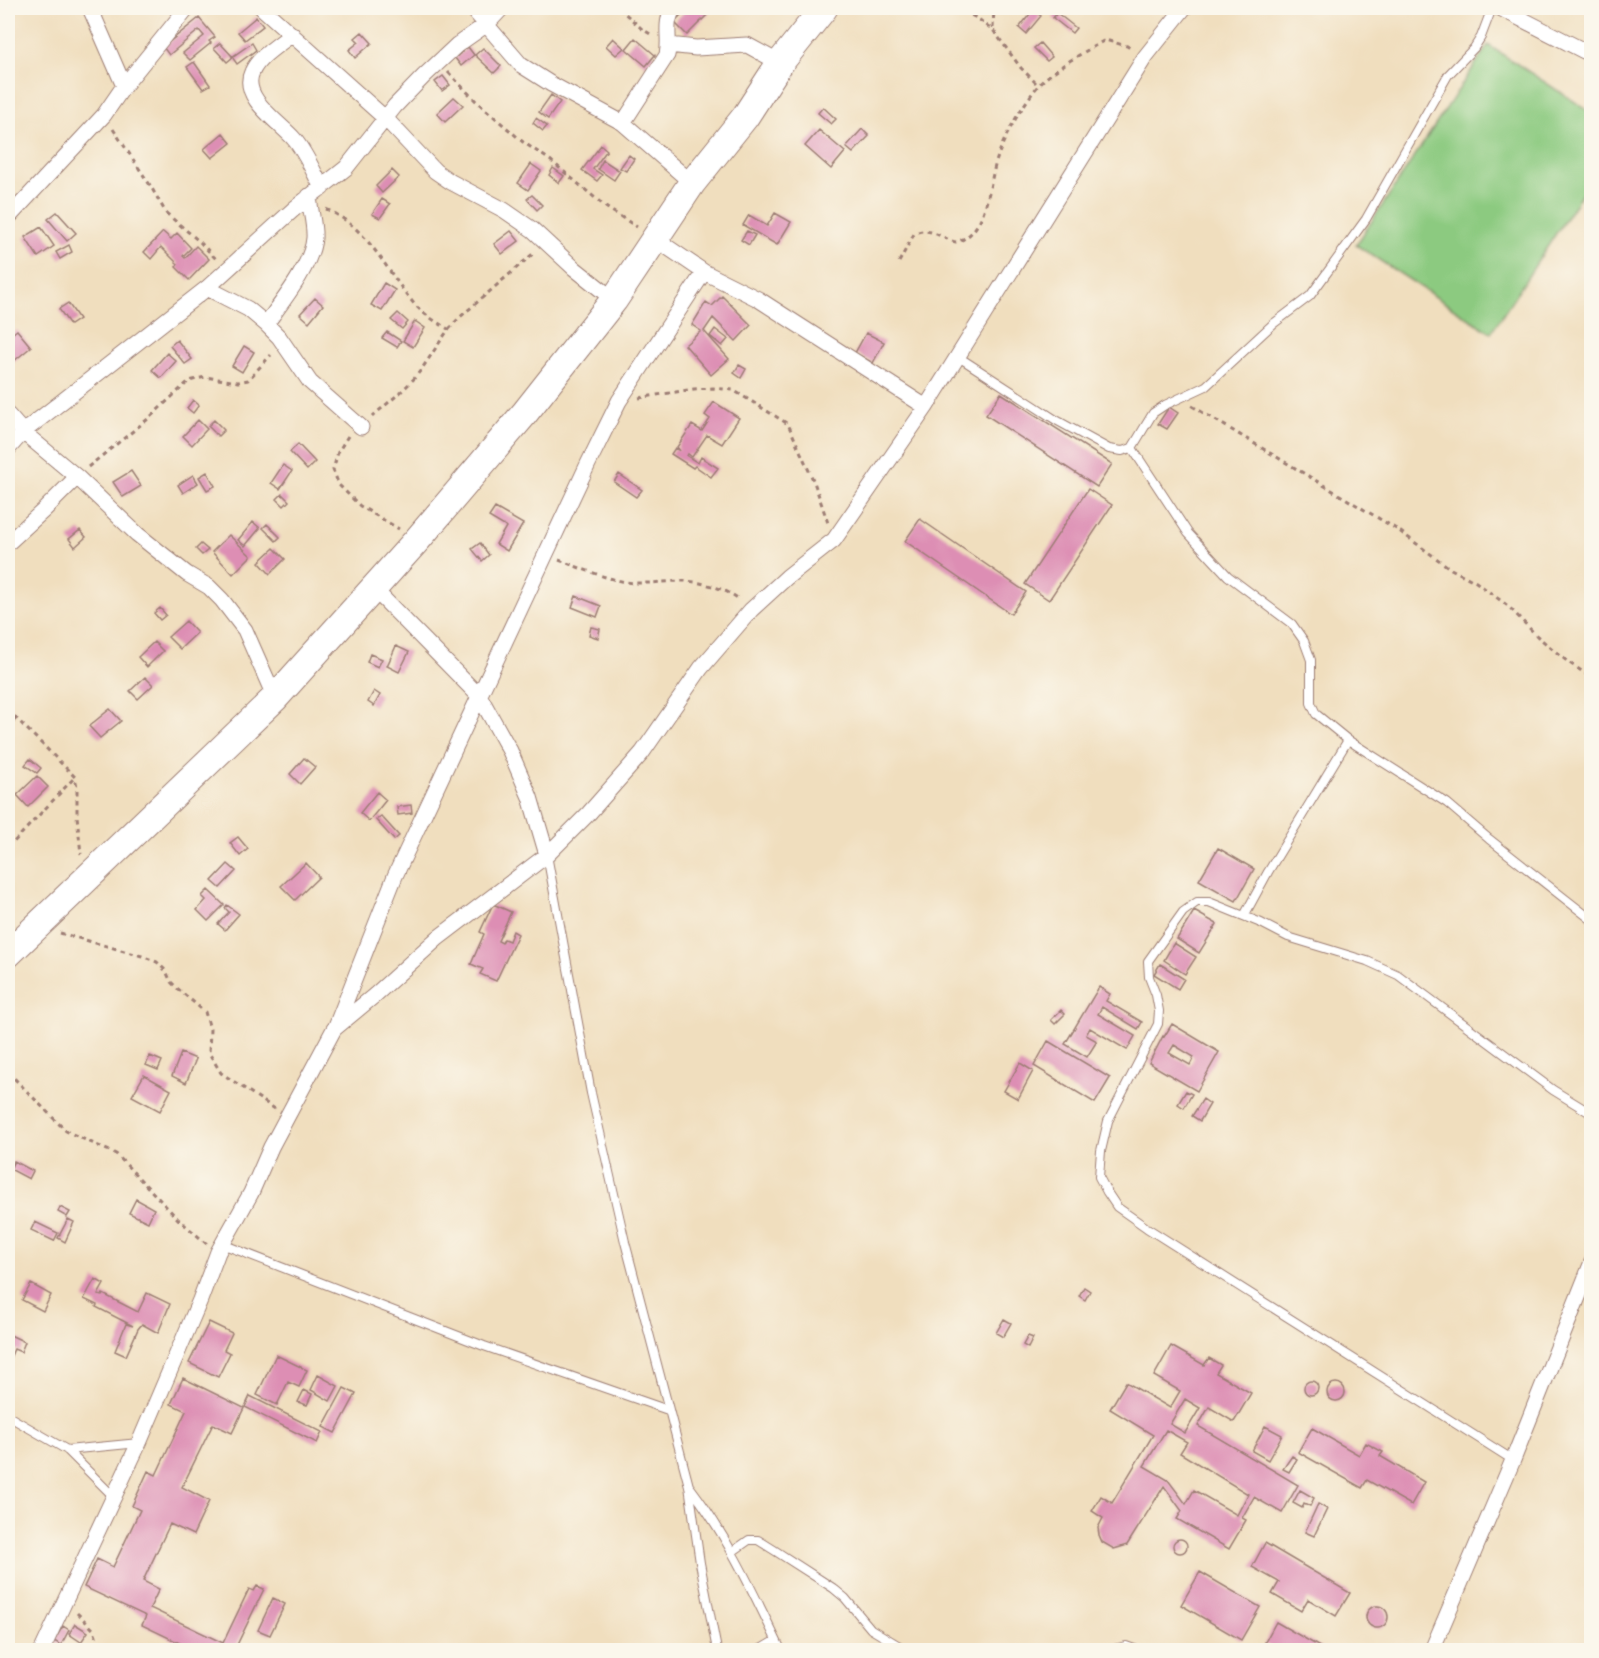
<svg xmlns="http://www.w3.org/2000/svg" width="1599" height="1658" font-family="Dekko,sans-serif">
<style>
.green{fill:#8cca80;stroke:#6b7456;stroke-width:1.5}
.building{fill:#dd8eb4;fill-rule:evenodd}
.lines{fill:none;stroke-linecap:round;stroke-linejoin:round}
.lane-casing{stroke:#9d7e74;stroke-width:10}
.street-casing{stroke:#9d7e74;stroke-width:17}
.highway-casing{stroke:#9d7e74;stroke-width:29}
.path{stroke:#9d7e74;stroke-width:3;stroke-dasharray:4.5 4.5;stroke-linecap:butt}
.lane{stroke:#fff;stroke-width:8}
.street{stroke:#fff;stroke-width:15}
.highway{stroke:#fff;stroke-width:27}
</style>
<rect width="100%" height="100%" fill="#fbf7ec"/>
<filter id="ink" filterUnits="userSpaceOnUse"><feTurbulence type="fractalNoise" baseFrequency=".0167" numOctaves="2"/><feDisplacementMap in="SourceGraphic" scale="12" xChannelSelector="R" yChannelSelector="G"/><feConvolveMatrix kernelMatrix="1 2 1 2 8 2 1 2 1" color-interpolation-filters="sRGB"/></filter>
<filter id="wash" filterUnits="userSpaceOnUse"><feTurbulence type="fractalNoise" baseFrequency=".008" numOctaves="4" result="noise"/><feDisplacementMap in="SourceGraphic" scale="24" xChannelSelector="R" yChannelSelector="G"/><feGaussianBlur stdDeviation="1.35" result="paint"/><feColorMatrix in="noise" values="0 0 0 0 0 0 0 0 0 0 0 0 0 0 0 0 0 1.4 0 .05"/><feComposite in="paint" operator="in"/></filter>
<g filter="url(#wash)">
<rect width="100%" height="100%" fill="#f0debe"/>
<path class="green" d="M1488,45L1592,113L1591,180L1491,333L1356,245Z"/>
<g id="blocks">
<path class="building" d="M688,8H703L709,13L687,35L674,22Z
M1033,10L1041,16L1026,34L1019,28Z
M1057,13L1076,28L1072,33L1053,18Z
M256,17L263,26L245,40L238,32Z
M199,18L215,37L209,41L211,43L190,60L183,53L204,36L199,30L169,55L163,47Z
M362,32L372,43L355,58L349,50L359,42L355,38Z
M613,38L624,48L616,55L606,46Z
M635,38L655,55L646,66L626,49Z
M220,43L233,57L227,62L214,48Z
M252,43L256,50L237,64L232,57Z
M1040,43L1052,57L1047,61L1034,48Z
M468,47L474,55L461,66L455,58Z
M483,48L501,66L494,73L475,55Z
M194,62L210,85L203,89L187,67Z
M443,76L450,85L442,91L435,82Z
M551,95L560,102L548,119L539,112Z
M454,97L463,105L445,122L437,113Z
M823,107L836,119L831,124L818,113Z
M536,118L547,126L543,131L533,123Z
M862,129L869,136L853,153L846,147Z
M819,130L845,152L831,169L805,146Z
M223,133L231,143L212,158L204,149Z
M601,145L607,150L593,169L602,175L597,181L582,170Z
M629,155L634,159L626,171L620,168Z
M603,160L620,171L614,180L598,169Z
M531,164L541,171L528,190L518,183Z
M553,168L564,176L559,183L549,175Z
M392,170L399,177L382,193L376,186Z
M532,195L542,205L537,210L527,199Z
M382,199L390,204L380,218L372,214Z
M57,212L76,233L67,241L48,219Z
M775,213L791,222L777,245L743,225L749,215L767,226Z
M41,227L54,246L38,257L25,237Z
M511,231L519,241L502,254L494,244Z
M747,231L755,235L749,245L741,240Z
M163,232L171,239L177,233L191,248L183,256L185,258L196,246L209,259L189,280L176,267L178,264L161,247L151,259L144,252Z
M69,245L72,252L60,259L56,252Z
M384,283L395,290L382,311L371,305Z
M722,296L751,325L736,341L713,318L704,331L729,359L711,375L685,345L701,331L692,325L706,302L712,306Z
M315,298L323,305L309,322L300,314Z
M68,303L79,319L70,325L59,309Z
M398,313L408,322L402,329L391,320Z
M415,321L425,328L413,347L403,341Z
M715,329L728,339L722,346L710,336Z
M17,330L31,347L8,366V337Z
M387,332L401,341L397,347L382,338Z
M866,333L884,342L873,363L855,353Z
M177,340L192,359L185,364L170,346Z
M244,346L254,352L242,372L232,366Z
M167,353L176,361L161,378L152,370Z
M739,365L746,369L741,378L734,373Z
M1001,393L1112,464L1097,487L986,415Z
M193,400L199,405L193,413L187,408Z
M714,402L739,418L722,444L707,435L692,457L688,454L687,456L698,463L701,457L718,468L711,477L695,466L693,468L671,454L675,448L680,451L677,447L692,425L702,431L710,419L705,415Z
M1169,407L1178,413L1167,429L1158,424Z
M198,420L207,429L192,445L183,436Z
M214,420L224,430L218,436L208,426Z
M298,444L315,462L307,470L290,452Z
M283,465L292,471L280,489L271,483Z
M131,471L141,486L123,497L113,482Z
M207,472L215,486L207,490L199,477Z
M619,474L642,490L636,497L614,482Z
M193,475L198,483L183,493L178,485Z
M1088,489L1112,505L1049,600L1025,584Z
M282,494L289,501L284,506L277,499Z
M495,508L523,524L507,551L496,544L506,527L489,517Z
M920,519L1026,592L1011,614L905,541Z
M253,522L260,528L245,546L238,540Z
M267,524L280,537L276,541L263,528Z
M80,530L86,537L75,547L69,539Z
M229,535L251,556L233,574L212,552Z
M480,543L489,555L482,561L472,549Z
M201,544L208,550L202,555L196,549Z
M274,548L285,559L270,574L259,562Z
M576,596L601,606L597,617L572,607Z
M160,608L166,615L160,620L154,613Z
M186,621L197,633L180,649L168,637Z
M591,627L600,629L598,638L589,635Z
M154,642L163,651L147,667L138,657Z
M396,646L409,652L399,672L387,666Z
M370,654L382,659L378,667L367,662Z
M145,677L153,685L138,699L130,691Z
M374,691L380,695L374,706L368,702Z
M110,709L121,721L100,738L89,726Z
M304,758L315,767L300,784L290,774Z
M30,759L41,768L37,773L25,765Z
M37,776L48,787L28,807L17,795Z
M377,792L386,800L369,821L360,813Z
M411,805L412,813L398,815L397,807Z
M381,816L399,836L394,840L376,820Z
M238,837L248,849L240,856L230,843Z
M1218,848L1254,869L1236,901L1199,880Z
M306,863L319,877L295,900L281,886Z
M228,864L236,871L220,888L212,881Z
M208,890L224,905L208,921L197,910L206,900L202,896Z
M493,904L511,912L498,941L502,943L504,939L509,941L513,931L518,934L496,981L480,974L483,969L471,964L484,934L480,932Z
M227,905L239,914L225,930L218,924L229,912L225,908Z
M1194,911L1217,924L1199,953L1177,939Z
M1174,943L1196,957L1185,974L1164,960Z
M1160,964L1184,979L1178,989L1154,974Z
M1099,987L1110,994L1106,1001L1142,1022L1138,1029L1102,1007L1098,1014L1135,1036L1127,1050L1090,1028L1086,1035L1097,1041L1087,1057L1065,1044Z
M1061,1010L1065,1014L1055,1024L1051,1020Z
M1172,1024L1219,1052L1197,1091L1149,1063L1163,1036L1164,1037ZM1174,1045L1194,1057L1190,1065L1169,1053Z
M1048,1041L1110,1078L1095,1103L1034,1066Z
M181,1053L196,1059L186,1083L172,1076Z
M150,1056L162,1061L158,1070L146,1065Z
M1020,1063L1033,1071L1018,1099L1004,1091Z
M144,1075L171,1090L160,1111L132,1096Z
M1186,1091L1192,1094L1184,1108L1178,1104Z
M1203,1099L1210,1104L1200,1121L1192,1116Z
M14,1161L33,1171L29,1179L10,1169Z
M136,1199L154,1209L148,1222L129,1213Z
M60,1207L70,1212L67,1217L58,1212Z
M68,1219L74,1222L65,1242L58,1238Z
M35,1222L58,1233L54,1241L31,1230Z
M95,1279L104,1284L98,1295L102,1296L103,1294L138,1312L147,1293L170,1304L158,1333L142,1324L138,1329L126,1356L115,1351L126,1324L133,1326L96,1307L97,1305L84,1299Z
M31,1284L51,1295L43,1311L22,1300Z
M1084,1287L1090,1291L1085,1300L1079,1296Z
M1004,1319L1011,1323L1003,1337L996,1333Z
M209,1322L232,1333L224,1350L230,1353L218,1377L189,1363Z
M8,1334L25,1342L21,1352L14,1349L10,1358L8,1357Z
M1028,1336L1033,1338L1028,1348L1023,1345Z
M1171,1346L1204,1365L1209,1358L1221,1365L1216,1373L1251,1393L1234,1422L1209,1407L1198,1426L1298,1485L1282,1513L1254,1497L1242,1518L1246,1520L1229,1549L1177,1519L1182,1511L1164,1486L1127,1545L1114,1549L1102,1542L1099,1535L1098,1528L1103,1518L1092,1511L1101,1496L1112,1503L1153,1435L1110,1409L1126,1382L1170,1408L1180,1391L1154,1376ZM1185,1399L1200,1408L1185,1433L1170,1424ZM1166,1430L1187,1442L1180,1453L1248,1494L1237,1515L1194,1490L1186,1504L1168,1480L1144,1466Z
M276,1355L307,1370L299,1387L288,1382L277,1405L257,1395Z
M318,1375L338,1386L330,1401L311,1390Z
M183,1378L244,1408L232,1433L213,1424L182,1487L209,1501L193,1535L170,1524L143,1581L159,1589L150,1608L223,1643L249,1589L254,1591L257,1586L264,1589L235,1649L228,1646L226,1650H194L142,1625L146,1616L84,1587L97,1559L113,1567L140,1510L132,1506L148,1471L156,1475L186,1411L171,1404Z
M1304 1388a7 7 0 1 1 14 0a7 7 0 1 1-14 0Z
M1327 1392a9 9 0 1 1 18 0a9 9 0 1 1-18 0Z
M344,1388L356,1394L335,1433L323,1427Z
M304,1390L312,1394L307,1405L298,1402Z
M250,1396L322,1432L317,1443L245,1407Z
M1265,1426L1282,1435L1268,1460L1252,1451Z
M1312,1428L1359,1455L1366,1443L1383,1452L1380,1456L1424,1482L1411,1505L1367,1480L1362,1488L1298,1452Z
M1292,1456L1297,1459L1289,1472L1283,1469Z
M1300,1490L1314,1498L1310,1506L1304,1503L1302,1508L1293,1503Z
M1318,1504L1327,1509L1314,1536L1305,1532Z
M1173 1546a7 7 0 1 1 14 0a7 7 0 1 1-14 0Z
M1265,1543L1350,1593L1336,1616L1308,1599L1301,1611L1272,1594L1279,1582L1252,1567Z
M1200,1572L1260,1607L1241,1640L1181,1605Z
M273,1598L285,1604L270,1635L258,1630Z
M1366 1617a11 11 0 1 1 22 0a11 11 0 1 1-22 0Z
M1276,1622L1325,1650H1275L1264,1644Z
M75,1624L88,1632L81,1642L69,1634Z
M63,1626L69,1630L61,1645L54,1641Z"/>
</g>
</g>
<g filter="url(#ink)">
<use href="#blocks" fill-opacity="0" stroke="#9d7e74" stroke-width="1.5"/>
<g class="lines">
<defs>
<path id="lane" d="M957,356L1056,420L1109,449L1122,451L1132,448L1153,413L1165,405L1206,386L1273,324L1310,296L1366,219L1448,75L1474,48L1481,37L1492,8
M1132,448L1188,533L1228,576L1292,624L1304,641L1311,660V703L1316,714L1348,740L1447,803L1489,839L1592,920
M547,855L591,1093L625,1242L689,1486L700,1563L717,1650
M1244,916L1268,872L1348,740
M222,1244L484,1346L668,1410
M8,1416L67,1450L114,1497
M67,1450L139,1443
M1513,1460L1147,1228L1117,1207L1107,1192L1099,1177L1101,1151L1108,1121L1158,1024L1159,1011L1156,995L1149,977L1148,961L1183,912L1197,902H1209L1261,923L1288,937L1367,961L1398,975L1553,1090L1592,1114
M690,1487C728,1537 754,1594 781,1650
M732,1552L749,1540H758L774,1550L833,1588L845,1598L871,1629L906,1650
M759,1650L776,1640
M1110,1650L1126,1646L1137,1650"/>
<path id="street" d="M90,8L124,86
M262,8L386,119L435,171L451,182L504,210L533,230L574,268L614,300
M472,8L521,65L551,84L623,123L692,183
M1500,8L1592,55
M292,34C279,45 259,56 252,72C240,97 279,122 294,139C306,153 313,171 322,188
M669,45L696,48L747,45L780,63
M623,123L667,55C671,38 663,23 674,8
M8,218L104,115L124,86L187,8
M654,238L704,272L758,299L926,407
M207,288L248,309L266,324L279,337L310,382L361,427
M266,324C282,302 312,265 314,238C315,225 310,210 309,196
M8,415L23,432L77,477L137,534L187,574L209,587L222,600L245,630L275,698
M8,449L23,432L207,288L294,209L346,168L395,106L424,76L457,45L487,24L502,8
M8,543L44,510L77,477
M374,589L480,697L510,751L530,797L547,855
M336,1026L395,876L588,464L619,401L704,272
M42,1650L139,1443L200,1300L218,1252L251,1193L271,1147L334,1029L375,995L438,938L547,855L589,813L642,753L701,668L751,610L787,577L834,540L926,407L1145,57L1184,8
M1432,1650L1513,1460L1592,1262"/>
<path id="highway" d="M8,954L275,698L418,539L524,414L614,300L692,183L745,117L780,63L824,8"/>
</defs>
<use href="#lane" class="lane-casing"/>
<use href="#street" class="street-casing"/>
<use href="#highway" class="highway-casing"/>
<path class="path" d="M619,8L642,29L652,35
M955,8L977,18L993,30L1021,68L1038,85
M993,28L994,8
M448,72L476,101L523,142L550,160L607,208L637,227
M113,129L150,185L166,213L200,242L216,259
M326,209C368,228 384,267 411,300C421,313 435,321 448,329
M899,262L914,234C928,225 942,239 956,242C988,233 988,185 997,159C1005,134 1021,108 1037,87C1051,70 1086,51 1105,40L1127,46L1133,50
M639,398L694,389L713,388L733,390L788,424L814,482L828,523
M1192,406L1398,530L1451,569L1476,582L1508,606L1537,636L1568,662L1592,678
M372,417C387,403 404,391 417,375C432,356 442,335 459,318L535,252
M348,436L338,452L333,470L339,485L360,506L399,529
M88,467L148,419L189,381L205,377L238,382L248,380L271,355
M559,560C581,568 603,578 626,582C645,585 664,581 683,581C700,581 727,589 740,600
M8,710L75,777L77,787V816L81,854
M8,728L16,718
M8,848L75,777
M60,933L142,956L157,962L166,971L171,982L178,989L205,1012L210,1029L209,1053L221,1073L275,1109
M8,1072L66,1131L116,1154L178,1219L207,1244
M77,1613L94,1630L101,1650"/>
<use href="#lane" class="lane"/>
<use href="#street" class="street"/>
<use href="#highway" class="highway"/>
</g>
</g>
<rect width="1599" height="1658" fill="none" stroke="#fbf7ec" stroke-width="30"/>
</svg>
